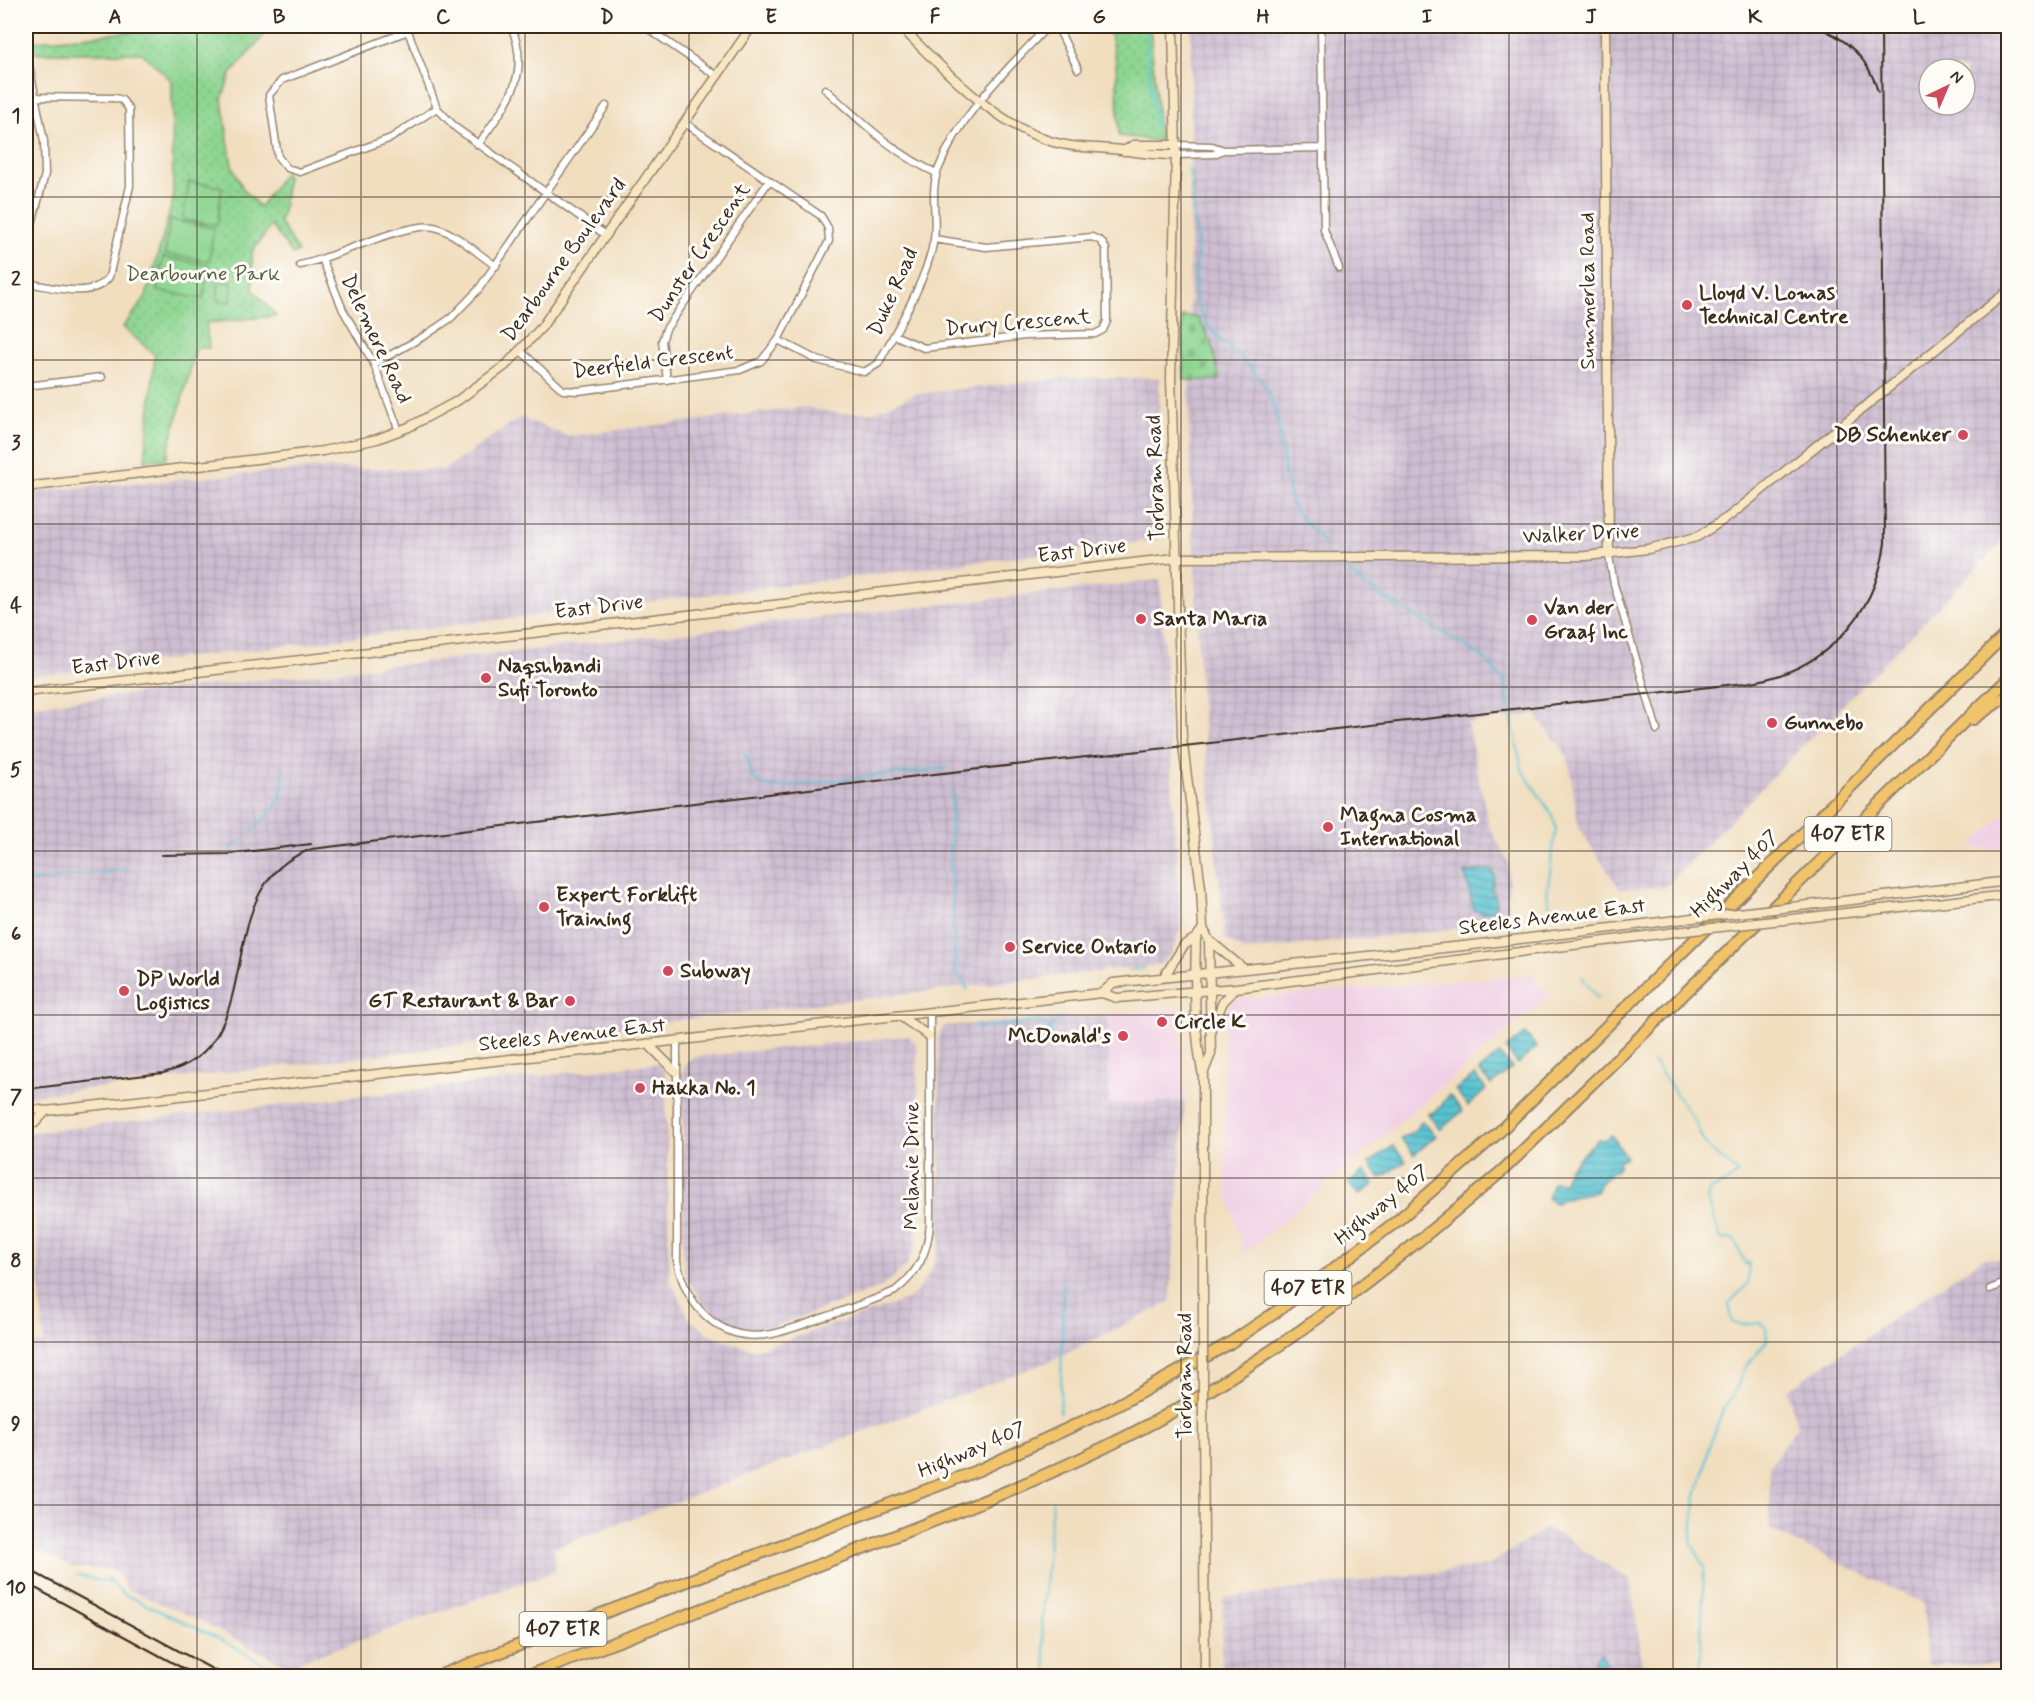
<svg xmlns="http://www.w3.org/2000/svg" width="2034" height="1702" font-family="Mynerve,sans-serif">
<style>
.built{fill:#f0d0e5}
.industrial{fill:url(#industrial-grid);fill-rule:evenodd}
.cemetery{fill:url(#cemetery-stones);stroke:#648058;stroke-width:1.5}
.park{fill:url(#park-dots);stroke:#648058;stroke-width:1.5}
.pitch{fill:#8dd591;stroke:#648058;stroke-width:1.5}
.water{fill:url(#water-rules);stroke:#4a7678;stroke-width:1.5}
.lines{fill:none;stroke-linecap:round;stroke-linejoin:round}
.stream{stroke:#58c3d2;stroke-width:2}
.street-casing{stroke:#96846e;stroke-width:9}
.secondary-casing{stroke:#96846e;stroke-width:11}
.highway-casing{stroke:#96846e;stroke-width:14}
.street{stroke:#fff;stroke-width:6}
.secondary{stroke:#f9e7c3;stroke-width:8}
.highway{stroke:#f1c36a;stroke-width:10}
.rail{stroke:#3b2a1e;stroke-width:2}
.secondary-bridge-casing{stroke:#96846e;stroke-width:11;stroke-linecap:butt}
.secondary-bridge{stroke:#f9e7c3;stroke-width:8}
.grid{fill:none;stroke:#3b2a1e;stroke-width:1.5;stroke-opacity:0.55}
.poi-dot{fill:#d1495b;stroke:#fdfcf7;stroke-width:2}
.labels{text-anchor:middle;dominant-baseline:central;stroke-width:6;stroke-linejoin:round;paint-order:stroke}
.shield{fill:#fdfcf7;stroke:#75695f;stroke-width:1.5}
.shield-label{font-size:20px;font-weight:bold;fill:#3b2a1e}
.street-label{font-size:21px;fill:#3b2a1e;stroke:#fdfcf7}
.park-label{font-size:21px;fill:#545d40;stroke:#fdfcf7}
.poi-label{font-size:21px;font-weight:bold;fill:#3b2a1e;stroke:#fdfcf7;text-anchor:start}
.neatline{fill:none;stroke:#3b2a1e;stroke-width:2}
.grid-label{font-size:20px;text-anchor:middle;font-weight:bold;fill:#3b2a1e}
</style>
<defs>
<pattern id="industrial-grid" width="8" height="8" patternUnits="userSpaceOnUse" patternTransform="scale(1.5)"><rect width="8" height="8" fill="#cebed2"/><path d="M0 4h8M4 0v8" fill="none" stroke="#b2a3b4"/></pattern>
<pattern id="cemetery-stones" width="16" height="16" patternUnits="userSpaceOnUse" patternTransform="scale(1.5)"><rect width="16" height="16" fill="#8dd591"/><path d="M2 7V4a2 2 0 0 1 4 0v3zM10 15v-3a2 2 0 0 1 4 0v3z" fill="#7bb77d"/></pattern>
<pattern id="park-dots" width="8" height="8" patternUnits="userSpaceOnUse" patternTransform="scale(1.5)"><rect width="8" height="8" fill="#8dd591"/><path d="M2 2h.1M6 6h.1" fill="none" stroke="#7bb77d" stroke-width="1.8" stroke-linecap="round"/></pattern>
<pattern id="water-rules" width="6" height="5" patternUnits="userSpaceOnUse" patternTransform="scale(1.5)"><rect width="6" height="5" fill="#58c3d2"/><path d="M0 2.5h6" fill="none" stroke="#4a9faa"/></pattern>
</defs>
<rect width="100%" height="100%" fill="#fdfcf7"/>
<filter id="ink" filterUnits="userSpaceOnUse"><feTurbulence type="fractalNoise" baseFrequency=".0167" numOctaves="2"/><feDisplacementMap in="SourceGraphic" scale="12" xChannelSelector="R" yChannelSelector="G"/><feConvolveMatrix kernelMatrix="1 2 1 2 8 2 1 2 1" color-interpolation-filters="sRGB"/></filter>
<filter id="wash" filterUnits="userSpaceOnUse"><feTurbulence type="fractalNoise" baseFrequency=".008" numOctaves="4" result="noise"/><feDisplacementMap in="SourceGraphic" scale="24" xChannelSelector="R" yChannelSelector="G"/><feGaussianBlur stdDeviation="1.35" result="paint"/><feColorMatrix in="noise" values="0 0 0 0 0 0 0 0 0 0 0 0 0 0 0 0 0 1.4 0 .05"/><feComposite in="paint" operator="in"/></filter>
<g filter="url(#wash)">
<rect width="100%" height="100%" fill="#f1debf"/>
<path class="built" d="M2008,810V849L1969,848Z
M1532,974L1548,997L1244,1254L1226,1187L1224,1012L1233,1000Z
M1178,1008L1185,1101L1109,1105L1108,1015Z"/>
<path class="industrial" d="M1191,26H2008V536L1665,887L1620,889L1579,829L1568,757L1535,714L1467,723L1489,826L1509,863L1508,909L1461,928L1245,951L1225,939L1200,693L1189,423ZM1929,69H1965V105H1929Z
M1064,378H1159L1157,540L26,677V492L322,468L444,470L520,417L567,436L805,407L840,414L874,412L915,394Z
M1160,580L1181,927L1173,951L1162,964L26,1096V706Z
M1108,1015L1109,1104L1185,1101L1170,1302L1053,1360L554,1548L555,1571L287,1666L197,1619L127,1589L115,1570L74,1568L26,1545V1345L44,1343L30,1152L26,1145V1133L659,1063L665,1072L670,1280L690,1320L714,1337L756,1350L907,1300L917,1291L932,1269L940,1242L938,1039L944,1026Z
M909,1036L917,1045L919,1199L915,1248L906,1267L880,1288L772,1327L752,1328L732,1324L703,1305L686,1277L683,1254V1071L687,1062L692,1057Z
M1983,1258L2008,1259V1664L1927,1665L1923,1603L1770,1530V1465L1797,1426L1787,1390Z
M1545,1529L1567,1537L1581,1549L1630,1579L1644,1676H1221L1223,1598L1487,1566Z"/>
<path class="cemetery" d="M1182,316L1198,318L1212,344L1220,380H1184Z"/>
<path class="park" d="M162,26H256L264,35L231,74L222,99L232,165L243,189L260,207L284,173L287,175L283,212L279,221L298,252L293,255L271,225L252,252L253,290L276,316L206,323L209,348H196L166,459L145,460L155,355L123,327L146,297L173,200L172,81L142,53H30L28,42L161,29Z
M1108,26H1150L1160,141L1119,136L1116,61Z"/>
<path class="pitch" d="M189,182L222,187L217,225L183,220Z
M170,220L214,228L209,261L165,254Z
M163,257L209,265L203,299L157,291Z
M219,282L232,283L231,302L217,300Z"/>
<path class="water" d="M1489,869L1492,870L1495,877L1491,889L1497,901L1493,910L1482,913L1474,910L1465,873Z
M1525,1033L1537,1047L1518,1064L1506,1049Z
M1499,1054L1512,1068L1491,1085L1479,1071Z
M1475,1075L1486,1090L1468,1106L1455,1090Z
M1449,1095L1463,1111L1440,1130L1428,1114L1437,1111Z
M1422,1121L1436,1136L1414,1155L1401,1139L1415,1131Z
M1611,1135L1626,1157L1618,1161L1619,1167L1600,1183L1596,1192C1582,1194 1568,1196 1555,1203L1548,1199L1553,1182L1564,1183L1568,1169L1598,1139L1604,1140Z
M1393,1146L1406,1161L1380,1179L1369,1163Z
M1364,1171L1374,1184L1359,1195L1348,1183Z
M1602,1653L1612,1676H1591L1595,1658Z"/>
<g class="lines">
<path class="stream" d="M1145,26L1155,126
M1188,167C1193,184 1192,199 1194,217C1195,225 1198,235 1198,244C1198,262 1193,279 1196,298C1202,334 1241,352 1260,379C1287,414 1277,466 1293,506C1297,518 1316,531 1324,544
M1345,568L1365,586L1483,657L1504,681L1522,770L1552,815L1556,828L1547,893L1550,907
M745,754L754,779L770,788L948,768
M952,789L950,855L955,962L957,972L968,990
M251,831C276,808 283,803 284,768
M230,849L242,840
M26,882L124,870
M1130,970L1145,968
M1582,977L1598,999
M975,1026L977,1028L1040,1021L1050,1032
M1051,1044V1027L1058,1020
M1654,1062L1696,1123L1702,1139L1711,1151L1737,1171L1738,1173L1724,1184L1710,1190L1707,1198L1721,1239H1734L1746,1265L1749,1262L1748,1284L1729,1303L1732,1321L1742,1325L1760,1323L1766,1328L1767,1341L1743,1370L1735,1392L1724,1408L1708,1449L1705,1469L1696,1495L1691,1542L1704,1566L1700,1676
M1060,1413L1064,1285
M76,1575L114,1584
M107,1577L123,1594L220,1639L285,1676
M1047,1676L1042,1623L1052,1502"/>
</g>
</g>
<g filter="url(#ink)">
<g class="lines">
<defs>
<path id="street" d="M406,26L437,108L456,128L607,236
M644,26L717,76
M1057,26L1078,69
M1321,26L1324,230L1339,268
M408,31L282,80L269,95L278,157L287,168L300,172L391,138L437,108
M656,34L662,26
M26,50L44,141L45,174L26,247
M825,89C861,121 893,153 936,173
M26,97L115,98L122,100L129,109L130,186L109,277C91,301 51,286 26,283
M478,145C505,105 533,77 511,26
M1176,145L1212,146L1224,150L1322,148
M1176,155L1214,154L1223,150
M26,204L36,206
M323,261L343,310L374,364L399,431
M300,265C333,259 412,218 438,228C458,235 478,254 496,266
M894,335L924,348L1025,336L1095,334L1103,330L1107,321L1106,249L1101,241L1092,237L986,247L934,239
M778,340L817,360L864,372L878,364C898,327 927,280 934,239C937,217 930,191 938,170C961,112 1006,71 1048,26
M521,351L563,390L578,391L740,370L761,361L778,340L829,241L828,228L821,216L685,123
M374,364L426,335L451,318L478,290L606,106
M667,380L662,341L666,329L769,181
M26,386L102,377
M1609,556L1614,584L1657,730
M677,1041V1261C686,1307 721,1344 772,1334C790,1330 808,1323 825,1317C848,1309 872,1301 895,1291C918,1273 928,1253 930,1223V1013
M1990,1289L2008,1282"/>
<path id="secondary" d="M900,26C942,68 995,125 1053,142C1076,149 1098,147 1121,150C1140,153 1157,155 1176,155
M1173,26L1176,155L1171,378L1182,737L1201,888L1203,928L1209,940L1211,1054L1203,1074
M1605,26L1609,556
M1124,151L1133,145H1176
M26,487L323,451L377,439L409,427L457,401L506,365L541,328L752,26
M26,692L1176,558L1586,556L1648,549L1697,537L1731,515L2008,291
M1835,902L2008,881
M1819,916L2008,895
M1209,940L1244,969
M1164,977L1184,945L1196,938
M1102,993L1113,983L1472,945L1693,918
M900,1016L929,1036
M1214,1024L1223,1002L1236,988
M648,1044L676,1072
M26,1108L46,1111L1102,993L1117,998L1236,988L1676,932
M26,1125L35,1123L46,1111
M1203,1338V1076C1193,1030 1195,985 1196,938L1203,928
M1203,1414L1205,1676"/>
<path id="highway" d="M1973,719L2008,695
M438,1676L979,1470L1116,1406L1230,1343L1276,1312L1397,1221L1497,1134L2008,632
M527,1676C627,1638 728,1599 829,1561C940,1519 1052,1477 1156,1421C1283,1352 1395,1263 1503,1170L2008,679"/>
</defs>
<use href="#street" class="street-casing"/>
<use href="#secondary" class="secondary-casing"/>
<use href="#highway" class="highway-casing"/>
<use href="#street" class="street"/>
<use href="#secondary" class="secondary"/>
<use href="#highway" class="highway"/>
<path class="rail" d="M1814,26C1845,36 1870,60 1878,92
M1708,29L1744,26
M161,855L228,854L311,844
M26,1089L163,1073C276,1047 203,885 312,849L926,775L1745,683C1821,673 1875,619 1885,543L1881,26
M26,1568L225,1676
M26,1583L197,1676"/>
<defs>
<path id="secondary-bridge" d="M1693,918L1835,902
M1676,932L1819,916
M1203,1338V1414"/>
</defs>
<use href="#secondary-bridge" class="secondary-bridge-casing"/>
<use href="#secondary-bridge" class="secondary-bridge"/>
</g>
</g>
<path class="grid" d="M197,26V1676M361,26V1676M525,26V1676M689,26V1676M853,26V1676M1017,26V1676M1181,26V1676M1345,26V1676M1509,26V1676M1673,26V1676M1837,26V1676M26,197H2008M26,360H2008M26,524H2008M26,687H2008M26,851H2008M26,1015H2008M26,1178H2008M26,1342H2008M26,1505H2008"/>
<g class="poi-dot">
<circle cx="1687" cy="305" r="6"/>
<circle cx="1963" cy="435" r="6"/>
<circle cx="1141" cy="619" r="6"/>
<circle cx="1532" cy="620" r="6"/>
<circle cx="486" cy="678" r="6"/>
<circle cx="1772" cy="723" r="6"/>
<circle cx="1328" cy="827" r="6"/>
<circle cx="544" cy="907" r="6"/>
<circle cx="1010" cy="947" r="6"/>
<circle cx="668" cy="971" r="6"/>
<circle cx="124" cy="991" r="6"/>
<circle cx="570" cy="1001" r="6"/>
<circle cx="1162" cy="1022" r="6"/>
<circle cx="1123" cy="1036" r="6"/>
<circle cx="640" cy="1088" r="6"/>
</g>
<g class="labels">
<g class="shield">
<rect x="1804.5" y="817" width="87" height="34" rx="4.5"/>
<rect x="1264.5" y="1271" width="87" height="34" rx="4.5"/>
<rect x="519.5" y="1612" width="87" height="34" rx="4.5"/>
</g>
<g class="shield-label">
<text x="1848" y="834">407 ETR</text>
<text x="1308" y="1288">407 ETR</text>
<text x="563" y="1629">407 ETR</text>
</g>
<g class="street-label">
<text transform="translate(700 253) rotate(-56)">Dunster Crescent</text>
<text transform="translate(564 260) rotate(-54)">Dearbourne Boulevard</text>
<text transform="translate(1588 291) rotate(-90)">Summerlea Road</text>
<text transform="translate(893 292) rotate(-66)">Duke Road</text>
<text transform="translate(1018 323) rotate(-5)">Drury Crescent</text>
<text transform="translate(376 339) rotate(65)">Delemere Road</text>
<text transform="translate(653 362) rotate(-7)">Deerfield Crescent</text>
<text transform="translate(1156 478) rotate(-92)">Torbram Road</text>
<text transform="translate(1581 534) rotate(-3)">Walker Drive</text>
<text transform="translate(1082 551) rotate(-7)">East Drive</text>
<text transform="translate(599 607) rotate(-7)">East Drive</text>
<text transform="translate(116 663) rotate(-7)">East Drive</text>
<text transform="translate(1735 874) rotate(-45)">Highway 407</text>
<text transform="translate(1552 917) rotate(-7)">Steeles Avenue East</text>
<text transform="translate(572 1035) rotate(-6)">Steeles Avenue East</text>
<text transform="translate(912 1166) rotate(-90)">Melanie Drive</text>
<text transform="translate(1382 1205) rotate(-39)">Highway 407</text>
<text transform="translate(1185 1376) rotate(-90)">Torbram Road</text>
<text transform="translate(972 1450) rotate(-23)">Highway 407</text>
</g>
<g class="park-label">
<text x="203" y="274">Dearbourne Park</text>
</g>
<g class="poi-label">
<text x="1699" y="293">Lloyd V. Lomas<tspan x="1699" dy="24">Technical Centre</tspan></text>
<text x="1951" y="435" text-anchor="end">DB Schenker</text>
<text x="1544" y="608">Van der<tspan x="1544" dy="24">Graaf Inc</tspan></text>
<text x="1153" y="619">Santa Maria</text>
<text x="498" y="666">Naqshbandi<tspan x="498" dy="24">Sufi Toronto</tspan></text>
<text x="1784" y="723">Gunnebo</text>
<text x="1340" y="815">Magna Cosma<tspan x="1340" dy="24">International</tspan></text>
<text x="556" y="895">Expert Forklift<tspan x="556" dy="24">Training</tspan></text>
<text x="1022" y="947">Service Ontario</text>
<text x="680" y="971">Subway</text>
<text x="136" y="979">DP World<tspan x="136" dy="24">Logistics</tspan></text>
<text x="558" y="1001" text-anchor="end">GT Restaurant &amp; Bar</text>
<text x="1174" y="1022">Circle K</text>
<text x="1111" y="1036" text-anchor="end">McDonald's</text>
<text x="652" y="1088">Hakka No. 1</text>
</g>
</g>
<rect width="2034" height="1702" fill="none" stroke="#fdfcf7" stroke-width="66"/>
<g transform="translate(1947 87) rotate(44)"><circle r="28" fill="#fdfcf7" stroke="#afa8a0" stroke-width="1.5"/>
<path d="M0-4.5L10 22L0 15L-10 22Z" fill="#d1495b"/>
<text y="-9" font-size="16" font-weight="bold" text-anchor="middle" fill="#3b2a1e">N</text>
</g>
<rect x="33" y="33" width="1968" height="1636" class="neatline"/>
<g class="grid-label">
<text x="115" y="23">A</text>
<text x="279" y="23">B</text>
<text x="443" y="23">C</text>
<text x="607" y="23">D</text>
<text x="771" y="23">E</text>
<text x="935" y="23">F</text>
<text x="1099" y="23">G</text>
<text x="1263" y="23">H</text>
<text x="1427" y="23">I</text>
<text x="1591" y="23">J</text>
<text x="1755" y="23">K</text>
<text x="1919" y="23">L</text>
<text x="16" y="122">1</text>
<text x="16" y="285">2</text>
<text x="16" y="449">3</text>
<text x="16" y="612">4</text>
<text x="16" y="776">5</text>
<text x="16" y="940">6</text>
<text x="16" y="1103">7</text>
<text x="16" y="1267">8</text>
<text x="16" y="1430">9</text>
<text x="16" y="1594">10</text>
</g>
</svg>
